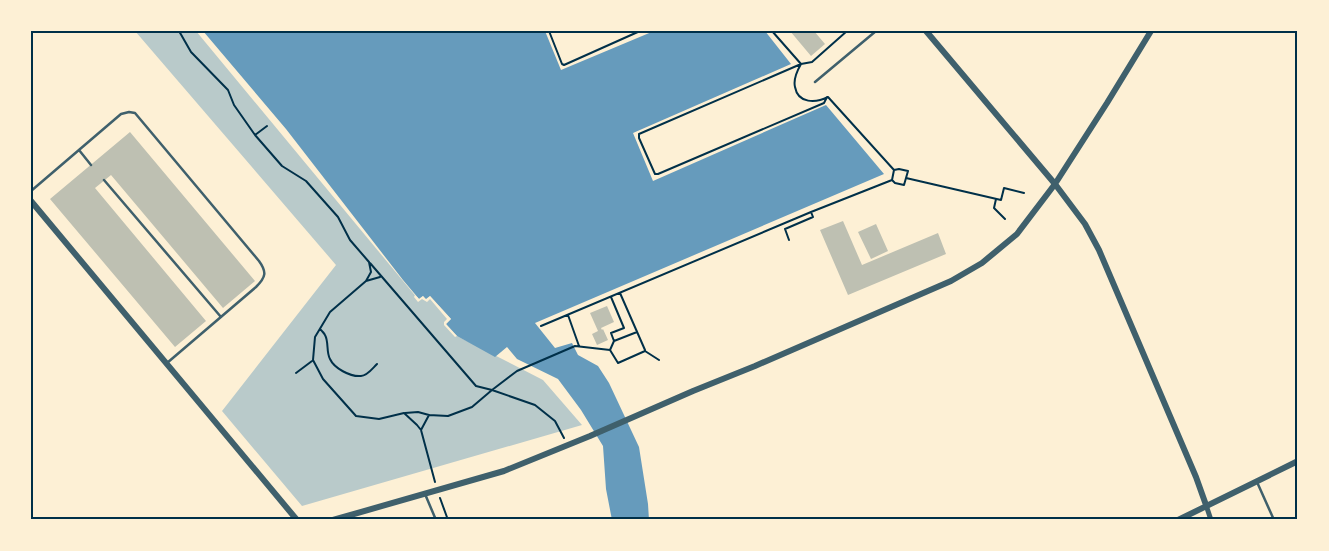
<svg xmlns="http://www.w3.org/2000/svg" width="1329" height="551" font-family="Poppins,sans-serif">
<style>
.green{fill:#b9caca}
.water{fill:#669bbc}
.pier{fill:#fdf0d5}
.building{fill:#bec0b2}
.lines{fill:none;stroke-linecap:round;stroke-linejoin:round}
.path{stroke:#003049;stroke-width:2}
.service{stroke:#3f606c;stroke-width:2.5}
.minor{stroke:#3f606c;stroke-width:5}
.tertiary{stroke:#3f606c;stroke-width:6}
.neatline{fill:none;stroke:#003049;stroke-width:2}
</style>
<rect width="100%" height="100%" fill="#fdf0d5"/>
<path class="green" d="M135,31H196L418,299L423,296H430L451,319L457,336L543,380L582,425L302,506L222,411L336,265Z"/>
<path class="water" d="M203,31H545L561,70L654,31H765L791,64L633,133L653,181L826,105L884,174L535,323L555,348L572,343L578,355L598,366L609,383L639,447L648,504L649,520H612L606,489L603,446L581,410L558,379L517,359L507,347L495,357L457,336L446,324L451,319L430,296L426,300L423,296L419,299L403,280L286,129Z"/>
<path class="pier" d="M415,295L419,299L423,296L426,299L430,296L451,319L446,324L457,336L455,337L444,325V322L447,319L430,299L427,302L422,299L418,302L414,297Z"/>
<path class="building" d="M790,31H814L825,44L811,56Z
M130,132L255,281L223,308L111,175L95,188L206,321L175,347L50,199Z
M843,221L862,265L938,233L946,254L848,295L820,230Z
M876,224L888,251L871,259L858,232Z
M607,306L614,322L601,328L602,330L603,329L608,340L597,345L592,334L598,331L590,313Z"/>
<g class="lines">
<path class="path" d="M179,31L191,52L228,90L234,105L255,135L282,166L306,181L338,217L350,240L369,262L371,272L366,281L330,312L315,337L313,360L323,379L356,416L379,419L404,413L417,425L421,430L435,482
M549,31L562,64L564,65L640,31
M827,97L824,103L658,174H655L639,138V134L801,64L812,62L847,31
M255,135L267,126
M906,178L1001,200L1004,188L1024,193
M892,180L895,183L904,185L908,171L899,169L894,170
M996,199L994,208L1005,219
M789,240L785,229L813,217L811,212
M370,263L476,386L492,390L517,371L575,346L610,350L618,363L645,351L659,360
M366,281L380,277
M620,293L645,350
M611,297L624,328L611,333L614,341
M568,315L579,346
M541,326L811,212L892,180L894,170L828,97C816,103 798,104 795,87C793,79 797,71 801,64L772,31
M320,329C322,331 324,333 325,335C329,342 326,352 330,359C334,368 350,377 361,376C367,376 372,369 377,364
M610,350L614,341L637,332
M296,373L312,361
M405,413L418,412L429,415L448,416L472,407L492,390L535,405L555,421L564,438
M421,430L429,415
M440,498L448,520"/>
<path class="service" d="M815,82L876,31
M79,150L91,165
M104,180L221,317
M31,191L121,114L129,112L135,113L259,261C267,272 266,277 256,287L167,363
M1257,482L1274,520
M425,494L436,520"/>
<path class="minor" d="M1206,505L1211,520"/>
<path class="tertiary" d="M926,31L1055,184L1085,224L1099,250L1196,477L1206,505
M31,201L297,520
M333,520L504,471L590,436L693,391L755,366L951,281L982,263L1017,234L1055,184L1107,103L1151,31
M1178,520L1298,461"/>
</g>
<rect width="1329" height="551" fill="none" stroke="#fdf0d5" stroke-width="65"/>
<rect x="32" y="32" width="1264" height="486" class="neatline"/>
</svg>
